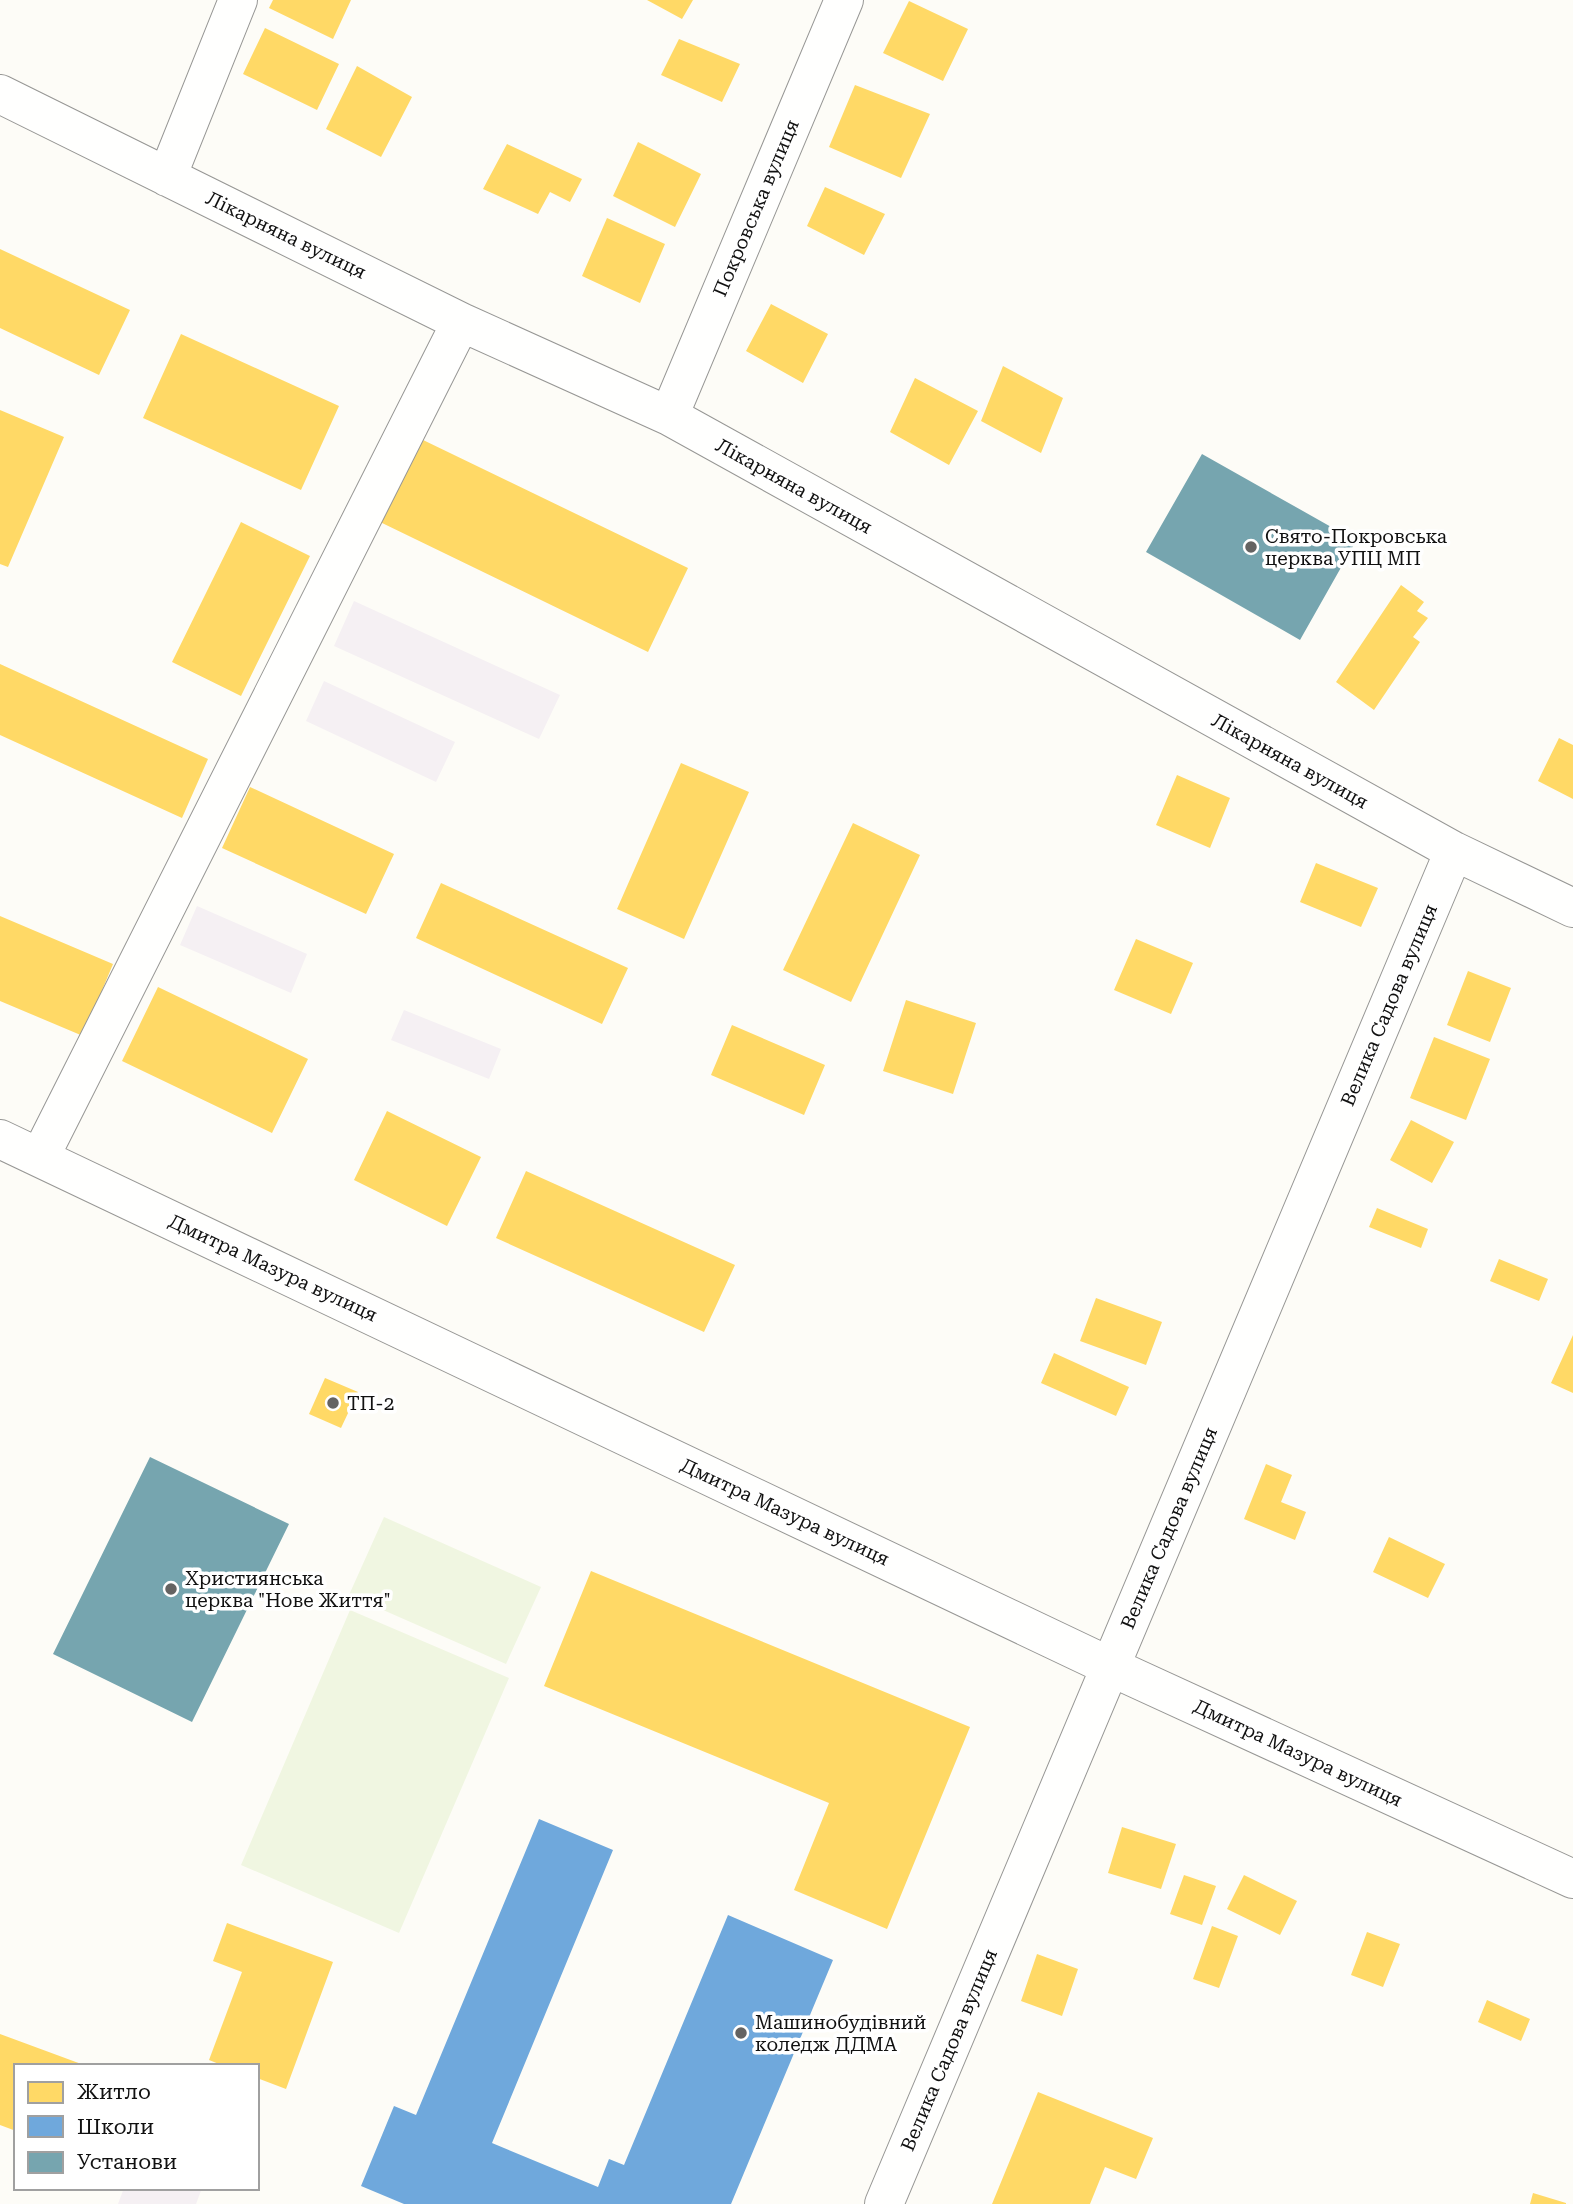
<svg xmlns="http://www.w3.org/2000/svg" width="1573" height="2204" font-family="'Roboto Serif',serif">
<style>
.industrial{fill:#f5f0f3}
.pitch{fill:#f0f6e1}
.homes{fill:#ffd966}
.schools{fill:#6fa8dc}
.public{fill:#76a5af}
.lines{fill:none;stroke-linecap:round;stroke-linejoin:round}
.minor-casing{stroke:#979795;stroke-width:40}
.minor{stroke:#fffffe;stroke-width:38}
.poi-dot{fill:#646362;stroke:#fff;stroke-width:2.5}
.labels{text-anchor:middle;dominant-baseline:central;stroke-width:7;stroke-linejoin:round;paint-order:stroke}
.street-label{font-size:19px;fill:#111;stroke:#fff}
.poi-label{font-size:19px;fill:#111;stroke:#fff;text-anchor:start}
</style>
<rect width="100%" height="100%" fill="#fdfcf7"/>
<path class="industrial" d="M354,601L560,695L539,739L334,646Z
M324,681L455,742L436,782L306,721Z
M197,906L307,954L291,993L180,945Z
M404,1010L501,1049L489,1079L391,1040Z
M124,2188H202L196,2204H118Z"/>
<path class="pitch" d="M384,1517L541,1587L506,1664L349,1595Z
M350,1610L509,1678L399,1933L241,1865Z"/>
<path class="homes" d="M273,0H351L333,39L269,8Z
M647,0H693L682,19Z
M909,1L968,29L943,81L883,53Z
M265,28L339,64L317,110L243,74Z
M679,39L740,64L722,102L661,75Z
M357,66L412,97L381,157L326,129Z
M855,85L930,114L901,178L829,147Z
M638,142L701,174L675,227L613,196Z
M507,144L582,179L570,202L550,192L538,214L483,189Z
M825,187L885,214L864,255L807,226Z
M607,218L665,244L640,303L582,276Z
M0,249L130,310L99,375L0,328Z
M771,304L828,334L803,383L746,351Z
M181,334L339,406L301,490L143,418Z
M1003,366L1063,398L1041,453L981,421Z
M915,378L978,411L949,465L890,432Z
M0,410L64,437L8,567L0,564Z
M421,439L688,568L648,652L380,522Z
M241,522L310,556L241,696L172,662Z
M1401,585L1424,602L1417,611L1428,618L1413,637L1420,642L1374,710L1336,682Z
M0,664L208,759L182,818L0,735Z
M1559,738L1573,745V799L1538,781Z
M681,763L749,792L684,939L617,909Z
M1177,775L1230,798L1210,848L1156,825Z
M250,787L394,854L366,914L222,848Z
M853,823L920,855L851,1002L783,970Z
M1316,863L1378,888L1361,927L1300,902Z
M441,883L628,968L602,1024L416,938Z
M0,916L113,964L83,1036L0,1001Z
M1136,939L1193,963L1171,1014L1114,990Z
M1468,971L1511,988L1490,1042L1447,1025Z
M158,987L308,1059L272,1133L122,1061Z
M906,1000L976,1023L953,1094L883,1071Z
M732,1025L825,1065L804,1115L711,1075Z
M1434,1037L1490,1059L1466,1120L1410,1098Z
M387,1111L481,1157L447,1226L354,1180Z
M1411,1120L1454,1142L1432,1183L1390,1160Z
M526,1171L735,1265L704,1332L496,1238Z
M1377,1208L1428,1229L1421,1248L1369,1227Z
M1499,1259L1548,1279L1539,1301L1490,1281Z
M1096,1298L1162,1322L1146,1365L1080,1341Z
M1573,1335V1393L1551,1383Z
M1054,1353L1129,1387L1116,1416L1041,1383Z
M325,1378L358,1392L341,1428L309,1414Z
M1266,1464L1292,1475L1281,1502L1306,1512L1295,1540L1244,1519Z
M1389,1537L1445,1564L1428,1598L1373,1572Z
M591,1571L970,1727L887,1929L794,1890L829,1803L544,1686Z
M1122,1827L1176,1844L1161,1889L1108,1873Z
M1184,1875L1216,1886L1202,1925L1170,1914Z
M1244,1875L1297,1901L1280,1935L1227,1909Z
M227,1923L333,1962L286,2089L257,2078V2066H224L209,2060L242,1972L213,1961Z
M1212,1926L1238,1936L1219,1988L1193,1979Z
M1367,1932L1400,1944L1383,1987L1351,1975Z
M1037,1954L1078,1969L1062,2016L1021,2001Z
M1487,2000L1530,2019L1521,2041L1478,2022Z
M0,2034L84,2065L16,2066V2131L0,2125Z
M1038,2092L1153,2138L1136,2179L1105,2167L1090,2204H992Z
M1533,2193L1566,2203V2204H1530Z"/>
<path class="schools" d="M539,1819L613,1850L492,2143L598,2187L609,2159L624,2165L728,1915L833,1960L731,2204H404L361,2186L394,2106L416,2115Z"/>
<path class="public" d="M1202,454L1356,541L1300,640L1146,552Z
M150,1457L289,1524L192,1722L53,1654Z"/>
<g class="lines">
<defs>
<path id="minor" d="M0,94L461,322L669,416L1454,851L1573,908
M167,177L238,0
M669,416L844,0
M0,1139L1111,1667L1573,1879
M40,1157L461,322
M884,2204L1454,851"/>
</defs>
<use href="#minor" class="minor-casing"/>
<use href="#minor" class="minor"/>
</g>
<g class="poi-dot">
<circle cx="1251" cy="547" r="7"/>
<circle cx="333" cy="1403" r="7"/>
<circle cx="171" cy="1589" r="7"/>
<circle cx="741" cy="2033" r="7"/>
</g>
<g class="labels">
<g class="street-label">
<text transform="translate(756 208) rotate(-67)">Покровська вулиця</text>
<text transform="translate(286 235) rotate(26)">Лікарняна вулиця</text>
<text transform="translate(794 486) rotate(29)">Лікарняна вулиця</text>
<text transform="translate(1290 761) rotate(29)">Лікарняна вулиця</text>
<text transform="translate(1389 1005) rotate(-67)">Велика Садова вулиця</text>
<text transform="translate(273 1268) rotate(25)">Дмитра Мазура вулиця</text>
<text transform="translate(785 1512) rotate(25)">Дмитра Мазура вулиця</text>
<text transform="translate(1169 1528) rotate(-67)">Велика Садова вулиця</text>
<text transform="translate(1298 1753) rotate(25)">Дмитра Мазура вулиця</text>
<text transform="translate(949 2050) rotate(-67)">Велика Садова вулиця</text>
</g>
<g class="poi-label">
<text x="1265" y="536">Свято-Покровська<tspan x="1265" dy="22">церква УПЦ МП</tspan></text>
<text x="347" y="1403">ТП-2</text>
<text x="185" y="1578">Християнська<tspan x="185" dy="22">церква "Нове Життя"</tspan></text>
<text x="755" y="2022">Машинобудівний<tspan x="755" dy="22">коледж ДДМА</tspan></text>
</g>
</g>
<rect x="14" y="2064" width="245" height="126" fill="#ffffff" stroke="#a0a0a0" stroke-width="2"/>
<rect x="28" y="2082" width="35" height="21" fill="#ffd966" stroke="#a0a0a0" stroke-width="2"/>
<text x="77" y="2099" font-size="21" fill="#111111">Житло</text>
<rect x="28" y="2116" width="35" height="21" fill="#6fa8dc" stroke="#a0a0a0" stroke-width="2"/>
<text x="77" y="2134" font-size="21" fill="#111111">Школи</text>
<rect x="28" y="2152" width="35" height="21" fill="#76a5af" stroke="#a0a0a0" stroke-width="2"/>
<text x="77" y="2169" font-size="21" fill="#111111">Установи</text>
</svg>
